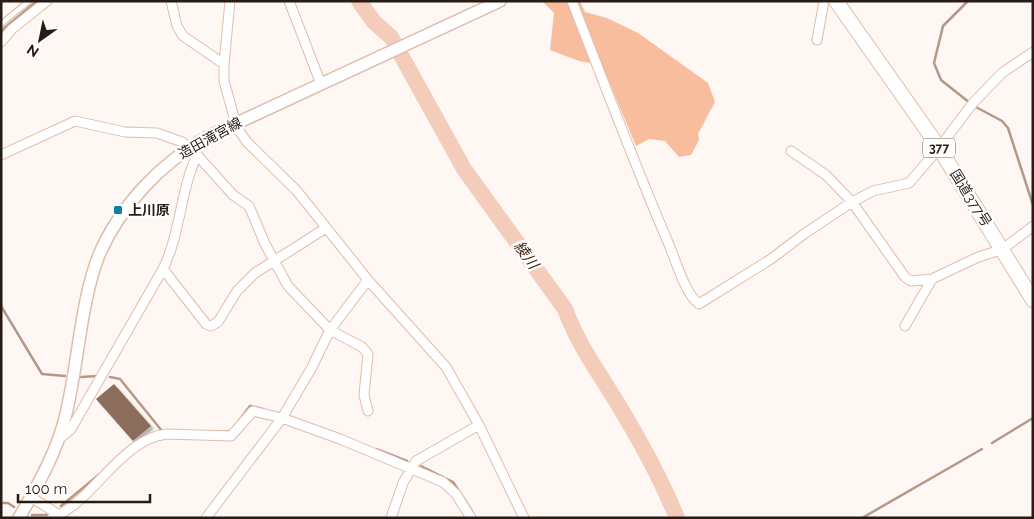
<svg xmlns="http://www.w3.org/2000/svg" width="1034" height="519" font-family="Raleway,'Noto Sans JP',sans-serif">
<style>
.green{fill:#f8bd9c}
.lines{fill:none;stroke-linecap:round;stroke-linejoin:round}
.stream{stroke:#b69888;stroke-width:2.5}
.river{stroke:#f3cdb9;stroke-width:16}
.building{fill:#8c6d5c;filter:url(#shadow)}
.service-casing{stroke:#dfbdab;stroke-width:7}
.minor-casing{stroke:#dfbdab;stroke-width:11}
.secondary-casing{stroke:#dfbdab;stroke-width:14}
.trunk-casing{stroke:#dfbdab;stroke-width:16}
.service{stroke:#fff;stroke-width:4.5}
.minor{stroke:#fff;stroke-width:9}
.secondary{stroke:#fff;stroke-width:11}
.trunk{stroke:#fff;stroke-width:14}
.poi-dot{fill:#107fa7;stroke:#fff;stroke-width:2}
.labels{text-anchor:middle;dominant-baseline:central;stroke-width:5;stroke-linejoin:round;paint-order:stroke}
.shield{fill:#fff;stroke:#685f5a;stroke-width:1}
.shield-label{font-size:12px;font-weight:bold;fill:#271b14}
.street-label{font-size:14px;fill:#271b14;stroke:#fff}
.poi-label{font-size:14px;font-weight:bold;fill:#271b14;stroke:#fff;text-anchor:start}
.water-label{font-size:15px;font-style:italic;fill:#411e08;stroke:#fff}
</style>
<defs>
<filter id="shadow"><feDropShadow dx="3" dy="3" stdDeviation="1" flood-color="#0004"/></filter>
</defs>
<rect width="100%" height="100%" fill="#fef7f3"/>
<path class="green" d="M542,1H580L585,12L607,18L638,33L708,83L715,102L698,134L699,140L691,155L679,157L665,141L649,139L636,146L602,65L579,61L550,50L554,13Z"/>
<g class="lines">
<path class="stream" d="M968,1L943,26L934,63L941,80L970,103
M1,31L37,1
M974,106L1002,121L1008,128L1033,205
M1,306L42,374L65,376
M81,377L98,376
M110,377L120,379L162,431
M223,432L231,431L250,406L263,409
M148,435L162,431
M992,443L1033,418
M376,449L407,461
M421,466L453,482L472,511
M1,503H8L14,507
M61,506L101,473
M32,515H49
M862,518L982,449"/>
<path class="river" d="M359,1L374,22L391,37L464,169L565,309C578,345 600,374 619,406C641,442 661,479 677,518"/>
</g>
<path class="building" d="M114,384L151,426L133,441L96,399Z"/>
<g class="lines">
<defs>
<path id="service" d="M1,24L29,1"/>
<path id="minor" d="M171,1L177,26L183,36L224,64
M230,1L224,64V81L237,128L247,142L297,191L368,280L446,367L479,425L524,518
M289,1L321,84
M572,1C604,83 635,166 670,247C676,262 686,295 699,304L771,259L804,234L852,202L873,191L909,183L939,148L973,103L1002,73L1033,52
M817,40L824,1
M1,42L12,29L47,1
M791,151L826,175L852,202L905,277L911,281L932,279L976,258L1003,249L1033,226
M1,155L75,121L125,132L157,133L182,142L197,155C180,191 181,232 163,269L71,429L58,440
M197,155L233,195L249,206L265,244L288,286L330,330L362,347L368,354L364,395L368,411
M163,269L206,324L211,326L218,322L237,291L255,273L326,228
M905,326L932,279
M31,497L59,515
M52,518C92,503 122,438 167,434L231,436L253,411L282,418L340,439L443,482L456,494L471,518
M206,518L282,418L311,369L330,330L368,280
M391,518L403,483L416,461L479,425"/>
<path id="secondary" d="M19,518C37,486 56,454 65,418C78,368 80,303 99,255C120,206 161,163 207,137L500,1"/>
<path id="trunk" d="M836,1L936,143L1033,300"/>
</defs>
<use href="#service" class="service-casing"/>
<use href="#minor" class="minor-casing"/>
<use href="#secondary" class="secondary-casing"/>
<use href="#trunk" class="trunk-casing"/>
<use href="#service" class="service"/>
<use href="#minor" class="minor"/>
<use href="#secondary" class="secondary"/>
<use href="#trunk" class="trunk"/>
</g>
<rect class="poi-dot" x="113" y="205" width="10" height="10" rx="2.5"/>
<g class="labels">
<rect class="shield" x="923" y="138.5" width="32" height="19" rx="4"/>
<g class="shield-label">
<text x="939" y="148">377</text>
</g>
<g class="street-label">
<text transform="translate(210 138) rotate(-29)">造田滝宮線</text>
<text transform="translate(971 198) rotate(58)">国道377号</text>
</g>
<g class="poi-label">
<text x="128" y="210">上川原</text>
</g>
<g class="water-label">
<text transform="translate(526 255) rotate(54)">綾川</text>
</g>
</g>
<rect width="1034" height="519" fill="none" stroke="#271b14" stroke-width="5"/>
<g transform="translate(40 40) rotate(213)" stroke="#ffffff" stroke-width="4" paint-order="stroke">
<path d="M0-4L9 19L0 12L-9 19Z" fill="#271b14"/>
<text y="-8" font-size="14" font-weight="bold" text-anchor="middle" fill="#271b14">N</text>
</g>
<path d="M18 494v8h132v-8" fill="none" stroke="#271b14" stroke-width="2.5"/>
<text x="25" y="494" font-size="15" fill="#271b14" stroke="#ffffff" stroke-width="4" paint-order="stroke">100 m</text>
</svg>
